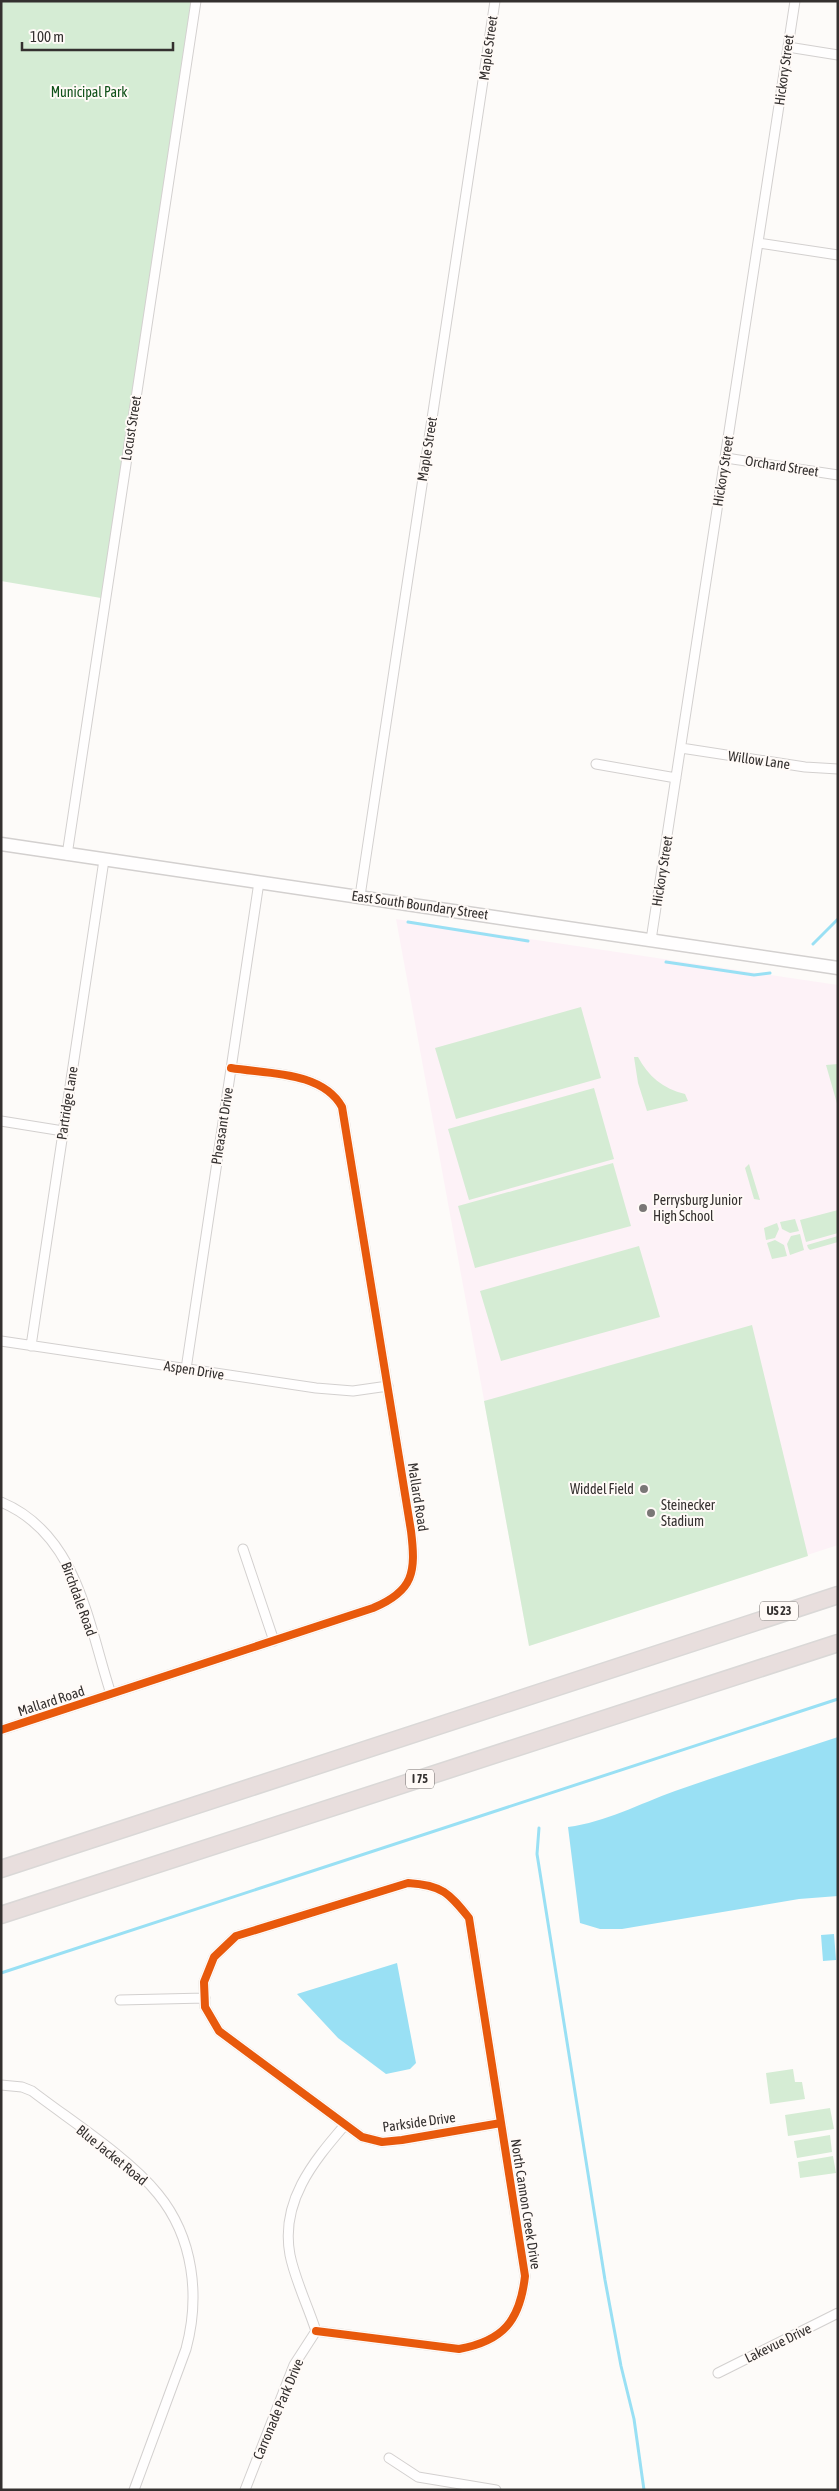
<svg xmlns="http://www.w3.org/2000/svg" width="839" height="2491" font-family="'Asap Condensed',sans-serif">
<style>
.education{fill:#fdf2f7}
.green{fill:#d5ecd4}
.water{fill:#99e0f4}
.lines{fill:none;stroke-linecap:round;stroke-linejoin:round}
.stream{stroke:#99e0f4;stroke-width:3}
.street-casing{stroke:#d3d0cf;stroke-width:11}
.secondary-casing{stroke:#d3d0cf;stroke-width:15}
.highway-casing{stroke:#dad8d7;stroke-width:19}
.street{stroke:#fffefe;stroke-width:9}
.secondary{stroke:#fffefe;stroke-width:12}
.highway{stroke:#e8dedd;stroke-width:16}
.cycleway-casing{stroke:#fffaf7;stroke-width:11}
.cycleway{stroke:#e8590c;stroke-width:8}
.poi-dot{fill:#7a7776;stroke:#fffaf7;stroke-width:2}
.labels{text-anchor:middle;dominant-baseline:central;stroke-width:4;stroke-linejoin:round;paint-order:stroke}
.shield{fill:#fffaf7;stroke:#716d6b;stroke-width:1}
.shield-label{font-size:12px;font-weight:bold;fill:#34302f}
.street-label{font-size:14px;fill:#34302f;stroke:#fffaf7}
.park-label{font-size:14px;fill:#105119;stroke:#fffaf7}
.poi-label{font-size:14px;fill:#34302f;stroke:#fffaf7;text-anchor:start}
</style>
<rect width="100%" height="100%" fill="#fdfbf9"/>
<path class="education" d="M396,919L838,985V1545L529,1646Z"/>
<path class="green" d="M1,1H191L101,598L1,581Z
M581,1007L601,1078L456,1119L435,1048Z
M634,1057H638C648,1076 663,1089 685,1094L688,1101L647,1111L638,1083Z
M838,1064V1107L826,1065Z
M594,1088L614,1159L469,1200L448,1129Z
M613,1163L631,1226L475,1268L458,1206Z
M749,1164L760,1200L754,1199L745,1168Z
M838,1210V1233L806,1242L800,1220Z
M795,1219L799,1231L790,1233L782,1229L780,1222Z
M777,1223L779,1229L775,1238L766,1240L764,1228Z
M800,1234L804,1250L790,1255L787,1244L791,1236Z
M838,1236V1242L810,1250L808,1248L807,1245Z
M775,1240L784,1245L787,1256L772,1259L767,1243Z
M639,1246L660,1317L501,1361L480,1291Z
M752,1325L808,1556L529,1646L484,1401Z
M793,2069L795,2082H802L805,2099L770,2104L766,2073Z
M830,2108L834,2129L788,2136L785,2115Z
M830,2135L832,2152L797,2158L794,2141Z
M833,2156L836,2173L800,2178L798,2162Z"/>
<path class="water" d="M838,1737V1896L799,1899L622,1929H600L580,1923L568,1827C606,1822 639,1804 675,1791C729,1772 783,1755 838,1737Z
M834,1934L836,1960L823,1961L821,1935Z
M397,1963L416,2063L410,2069L386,2074L338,2038L297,1994Z"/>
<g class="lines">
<path class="stream" d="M408,922L528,941
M813,944L838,919
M666,962L754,975L770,973
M539,1828L537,1854L605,2280L621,2366L634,2419L644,2490
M1,1973L838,1699"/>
<defs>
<path id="street" d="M788,47L838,55
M759,243L838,255
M726,458L838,475
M681,748L805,767L838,769
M596,764L676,778
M67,855L196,1
M360,896L495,1
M651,940L795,1
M1,1121L63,1131
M1,1341L316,1388L353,1391L388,1386
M31,1346L104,860
M186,1369L259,882
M1,1502C78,1534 88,1624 111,1694
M243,1549L274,1641
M1,1730L373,1608C414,1591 416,1572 411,1531L342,1107C322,1071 267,1074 231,1068
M120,2000L205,1998
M1,2085L22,2087L32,2091C71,2121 128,2157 158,2194C194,2238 200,2297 186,2349L134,2490
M316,2331L459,2349C503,2341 520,2321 525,2276L469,1918C449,1893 442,1885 408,1883L236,1936L214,1957L204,1982L205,2007L219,2031L362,2137L382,2142L402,2140L501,2123
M316,2331C308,2306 295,2280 290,2255C280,2202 313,2162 344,2126
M718,2373L838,2313
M389,2458L418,2477L496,2490
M245,2490L294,2365L316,2331"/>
<path id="secondary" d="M1,844L838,968"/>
<path id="highway" d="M1,1869L838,1595
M1,1915L838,1643"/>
</defs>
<use href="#street" class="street-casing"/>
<use href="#secondary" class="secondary-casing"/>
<use href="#highway" class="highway-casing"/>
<use href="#street" class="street"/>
<use href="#secondary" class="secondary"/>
<use href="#highway" class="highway"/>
<defs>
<path id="cycleway" d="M1,1730L373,1608C414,1591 416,1572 411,1531L342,1107C322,1071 267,1074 231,1068
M316,2331L459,2349C503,2341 520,2321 525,2276L469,1918C449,1893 442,1885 408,1883L236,1936L214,1957L204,1982L205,2007L219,2031L362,2137L382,2142L402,2140L501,2123"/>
</defs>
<use href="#cycleway" class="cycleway-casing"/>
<use href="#cycleway" class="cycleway"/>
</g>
<g class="poi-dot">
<circle cx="643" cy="1208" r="5"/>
<circle cx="644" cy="1489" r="5"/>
<circle cx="651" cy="1513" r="5"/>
</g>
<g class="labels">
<g class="shield">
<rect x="760" y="1601.5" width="38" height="19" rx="4"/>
<rect x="406" y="1769.5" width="28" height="19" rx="4"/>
</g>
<g class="shield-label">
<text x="779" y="1611">US 23</text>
<text x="420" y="1779">I 75</text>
</g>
<g class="street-label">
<text transform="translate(488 48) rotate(-82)">Maple Street</text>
<text transform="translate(784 70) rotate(-82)">Hickory Street</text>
<text transform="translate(131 428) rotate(-81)">Locust Street</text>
<text transform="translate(427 449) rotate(-81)">Maple Street</text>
<text transform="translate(782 466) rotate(9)">Orchard Street</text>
<text transform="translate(723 471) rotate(-81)">Hickory Street</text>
<text transform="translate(759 760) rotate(8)">Willow Lane</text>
<text transform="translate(662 871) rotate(-81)">Hickory Street</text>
<text transform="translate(420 905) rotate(8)">East South Boundary Street</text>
<text transform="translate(67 1103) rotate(-81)">Partridge Lane</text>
<text transform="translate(222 1126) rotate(-81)">Pheasant Drive</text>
<text transform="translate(194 1370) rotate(9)">Aspen Drive</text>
<text transform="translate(418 1497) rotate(81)">Mallard Road</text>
<text transform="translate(79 1599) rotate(70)">Birchdale Road</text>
<text transform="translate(51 1701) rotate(-18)">Mallard Road</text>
<text transform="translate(419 2122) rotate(-8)">Parkside Drive</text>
<text transform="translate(112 2155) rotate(39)">Blue Jacket Road</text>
<text transform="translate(526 2204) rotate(81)">North Cannon Creek Drive</text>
<text transform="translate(778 2343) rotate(-26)">Lakevue Drive</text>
<text transform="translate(278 2409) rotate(-67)">Carronade Park Drive</text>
</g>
<g class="park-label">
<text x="89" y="92">Municipal Park</text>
</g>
<g class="poi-label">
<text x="653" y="1200">Perrysburg Junior<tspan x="653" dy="16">High School</tspan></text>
<text x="634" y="1489" text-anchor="end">Widdel Field</text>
<text x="661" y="1505">Steinecker<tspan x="661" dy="16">Stadium</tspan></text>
</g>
</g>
<rect width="839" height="2491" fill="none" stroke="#34302f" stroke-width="5"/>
<path d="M22 42v8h151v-8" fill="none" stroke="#34302f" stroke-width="2.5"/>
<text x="30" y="42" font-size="15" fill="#34302f" stroke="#fffaf7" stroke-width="4" paint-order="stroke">100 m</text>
</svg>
